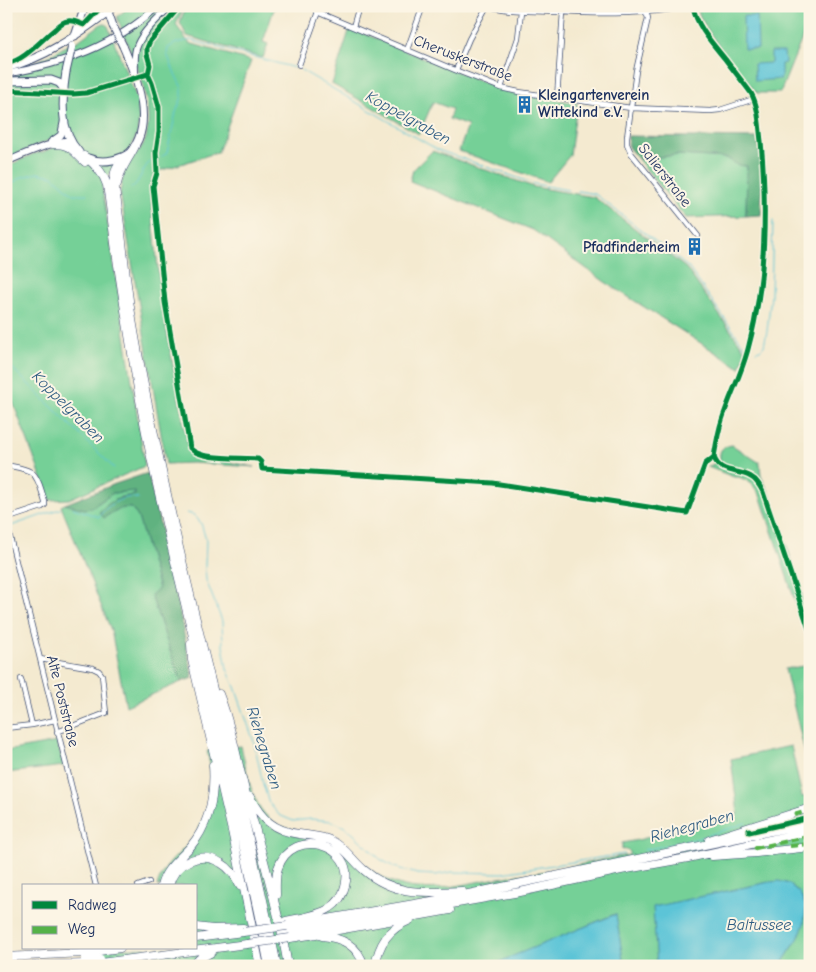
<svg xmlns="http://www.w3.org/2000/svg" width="816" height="972" font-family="'Comic Neue',sans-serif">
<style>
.green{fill:#75d097;stroke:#48807a}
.forest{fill:#60b280;stroke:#3e706f}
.water{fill:#5bc4d7;stroke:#3b7a9a}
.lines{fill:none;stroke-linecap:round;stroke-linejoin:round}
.stream{stroke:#5bc4d7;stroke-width:1}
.street-casing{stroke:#3c4b6f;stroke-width:6}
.secondary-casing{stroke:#3c4b6f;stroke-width:8}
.primary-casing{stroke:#3c4b6f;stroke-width:9}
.highway-casing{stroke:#3c4b6f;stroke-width:9}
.street{stroke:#fff;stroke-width:4.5}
.secondary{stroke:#fff;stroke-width:6}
.primary{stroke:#fff;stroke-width:7}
.highway{stroke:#fff;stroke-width:8}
.primary-bridge-casing{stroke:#3c4b6f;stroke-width:9;stroke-linecap:butt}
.highway-bridge-casing{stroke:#3c4b6f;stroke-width:9;stroke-linecap:butt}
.primary-bridge{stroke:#fff;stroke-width:7}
.highway-bridge{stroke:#fff;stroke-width:8}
.quiet{stroke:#55b248;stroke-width:4;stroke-dasharray:8 4;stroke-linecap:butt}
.cycleway-casing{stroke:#fcf5e5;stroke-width:8}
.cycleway{stroke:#00873e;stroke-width:5}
.labels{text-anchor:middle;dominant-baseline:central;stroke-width:4;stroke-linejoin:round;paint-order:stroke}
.street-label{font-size:15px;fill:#1b2f5e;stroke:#fcf5e5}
.poi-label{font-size:15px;font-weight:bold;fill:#1b2f5e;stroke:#fcf5e5;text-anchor:start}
.water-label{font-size:16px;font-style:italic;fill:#2e5c82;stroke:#fcf5e5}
</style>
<rect width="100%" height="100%" fill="#fcf5e5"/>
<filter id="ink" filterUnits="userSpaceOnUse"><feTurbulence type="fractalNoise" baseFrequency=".02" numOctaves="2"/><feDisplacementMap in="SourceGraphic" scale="10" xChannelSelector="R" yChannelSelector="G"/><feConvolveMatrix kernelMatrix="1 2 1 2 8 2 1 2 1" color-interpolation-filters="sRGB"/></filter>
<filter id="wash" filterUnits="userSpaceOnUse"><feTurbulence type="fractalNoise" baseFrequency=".0096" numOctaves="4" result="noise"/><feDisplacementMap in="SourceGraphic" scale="20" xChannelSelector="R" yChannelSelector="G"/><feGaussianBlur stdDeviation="1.12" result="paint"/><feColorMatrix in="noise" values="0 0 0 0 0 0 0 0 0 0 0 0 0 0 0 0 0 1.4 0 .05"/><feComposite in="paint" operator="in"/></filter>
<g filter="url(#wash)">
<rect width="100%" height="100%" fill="#f4ead0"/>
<path class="green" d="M130,6H184L176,25L189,43L251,61L218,152L156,172L150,186L161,300L189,452L197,456L255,467L193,463L166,464L120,192C122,185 122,177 125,170C130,159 142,150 146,138C156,102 130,51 117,17Z
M192,6H275L263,42L268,44L263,58L187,36L180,23L184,11Z
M697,6H805L803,36L780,93H757C744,78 697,23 697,6Z
M101,24H105L108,26L137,99L139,120L137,134L131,148L117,162L102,186L145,466L69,499L50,500L6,384V167L33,154L43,152L55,147L54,138L6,159V101L14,93V90L6,89V76L16,75L30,64L49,56L69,44L78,41Z
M350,28L498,88L517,94L577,103L570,155L548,182L459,151L468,126L449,119L452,109L433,102L419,134L332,84Z
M432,151L534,187L594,197L686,268L746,352L740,368L605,282L533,230L410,181L413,170Z
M679,155L727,158L737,165L747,166L746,216L686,218L638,159Z
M732,445L760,463L761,476L770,495L778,518L810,618V646L760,495L752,484L746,480L739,477H734L708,467L720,460C719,449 722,447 732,445Z
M135,491V495L120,497L104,518C114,511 119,507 132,508L138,517L159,589L151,595L181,682L126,706L111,630L61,506L65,504L85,509L91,508L113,493Z
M810,665V774L785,669Z
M57,742L64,766L6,773V751Z
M241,746C249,780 252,821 293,830C306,833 321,831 334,837C344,842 351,852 359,860C368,869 378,876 390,881C428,898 466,882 505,877C513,875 521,875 528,874C562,869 595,861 629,855L630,852L627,849L622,850V843L638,840L738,814L731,759L791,746L802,797L810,795V966H780C793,947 816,913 798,891C788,882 782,881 769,882L654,907L657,966H624L615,914L491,966H100L97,948H196V886H157C164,864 175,859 189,843C205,824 212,798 211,774C210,766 209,759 207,751Z"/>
<path class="forest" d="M628,136L757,138L763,168L761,215L746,216L747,166L737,165L727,158L679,155L638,159L628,147Z
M148,473L176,594L193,678L181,682L151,595L159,588L138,517L132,508C119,507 114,511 104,518L99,512C110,501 119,497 135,495V491L113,493L91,508L85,509L65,504L115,484Z"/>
<path class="water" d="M743,16H757L758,49H744Z
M771,52H784L785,63L781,64V79L755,81L754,64L771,63Z
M779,881L789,884L800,893L806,907L804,924L798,939L780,966H657L653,907L769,882Z
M616,914L624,966H491L508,958Z"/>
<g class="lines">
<path class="stream" d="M301,70L438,150L535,184L568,190
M161,157L167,153L176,112L182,97V88L175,74L167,54L168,48L176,43L190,40L295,68
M6,187L22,177L37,173L53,176L73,194H87
M131,188C142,182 141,166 153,160
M578,191L595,194L688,267L747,350
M756,351L760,350L764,346L767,331L771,296L773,221
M6,362L114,468
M73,508L99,517C104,509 116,500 126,498C130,497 135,498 139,499
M187,513L194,515L201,523L206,540L205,566L206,580L222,621L223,646L227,669L235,687L254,742L263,784L269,803L279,815L293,821L311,819L332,821L347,828L380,859L394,867L417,874L436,875L452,872L502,873L624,854
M11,526L60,509
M782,822L810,814
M644,850L696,839L746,823"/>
</g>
</g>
<g filter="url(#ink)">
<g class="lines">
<defs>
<path id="street" d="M489,6C512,12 535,11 559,12C601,14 645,15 687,6
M644,6L648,18L636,71L627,137V144L631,153L698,236
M317,12L455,70L501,88L519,92L631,108L710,111L720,110L754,99L751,93C743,82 734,71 725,59C713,44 696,26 693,6
M353,27L359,6
M407,50L423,6
M299,65L320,6
M456,70L469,39L487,6
M501,88L518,38L521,11
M557,98L563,12
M720,426C719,433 713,452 714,458C717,473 741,470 751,477C757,480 760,486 763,492L810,632
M6,465C14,467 24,468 31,472C39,477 42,493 45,502V505L42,507L6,519
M6,521L96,886
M40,659L93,668L99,671L102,675L106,713L57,732
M21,679L32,725
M6,728L32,725L55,720
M138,886L149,882
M87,948L91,966"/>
<path id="secondary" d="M108,12L115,6
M135,73C135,65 134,57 136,49C141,32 158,19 170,6
M6,74C63,64 115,46 158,6
M51,142L61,135L64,120
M6,162C20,156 57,139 70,141"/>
<path id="primary" d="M106,6L113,26
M75,36L85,6
M6,68C45,58 76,36 108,12
M66,72C62,98 59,131 79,152
M6,81L51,80L59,83L64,89
M88,158C100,163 110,162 122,157C128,155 133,150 136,144C152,116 135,73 123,46"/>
<path id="highway" d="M53,144C72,144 72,151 85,162
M84,156C95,164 103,172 107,185C111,211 114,238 118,265C128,331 138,397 152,462C189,631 236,797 269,966
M126,156C118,165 113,171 114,183C121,224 124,266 130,307C138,357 148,407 159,457C194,627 243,795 277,966
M117,184C120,169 129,159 135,146
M191,644L192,660L232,831L260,966
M219,694C232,727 237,761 246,794C261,851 278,908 288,966
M250,797C261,819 274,831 299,834C311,836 322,836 332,841C345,847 353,861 364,870C394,896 424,893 462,891
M709,840L810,808
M712,856L756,853L810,847
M161,886C166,867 179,860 191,846C210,823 215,794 213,765
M169,886C174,863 200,850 221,863C230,868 236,877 240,886
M276,895C276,886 275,877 278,868C292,826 357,844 345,886C343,895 338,903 330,908C318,916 300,918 286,921
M287,926L449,898L810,823
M196,927L213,929L243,928
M288,933L520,892L621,870L688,858L810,831
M322,936C342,938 358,945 364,966
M196,938L243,932
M290,938L310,935L450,910
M99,951L120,948
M6,957L83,953
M100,963L247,944
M24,966L85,964
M193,966L199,959L212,952
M375,966C379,944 388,929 410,920"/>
</defs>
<use href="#street" class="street-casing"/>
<use href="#secondary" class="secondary-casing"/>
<use href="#primary" class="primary-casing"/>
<use href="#highway" class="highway-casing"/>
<use href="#street" class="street"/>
<use href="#secondary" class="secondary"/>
<use href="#primary" class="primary"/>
<use href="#highway" class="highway"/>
<defs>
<path id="primary-bridge" d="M113,26L123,46
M66,72L72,46"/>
<path id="highway-bridge" d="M243,932L287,926
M247,944L290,938
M83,953L99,951
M85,960L100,959"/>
</defs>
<use href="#primary-bridge" class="primary-bridge-casing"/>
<use href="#highway-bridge" class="highway-bridge-casing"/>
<use href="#primary-bridge" class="primary-bridge"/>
<use href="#highway-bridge" class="highway-bridge"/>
<path class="quiet" d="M794,815L810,810
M790,846L810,844
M757,849L756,848L810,836"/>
<defs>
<path id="cycleway" d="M180,6L150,41L147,48V54L150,65L148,74L152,83L159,107V132L156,152L157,173L153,186L165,302L190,448C201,461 241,457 258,459L261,462L262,469L493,483L687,513L705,464L714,457
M693,6C696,26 713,44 725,59C734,71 743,82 751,93C759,107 759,126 761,141C767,206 766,282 749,345C743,371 730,395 722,420C718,432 716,445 714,457C719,474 738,469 751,477C757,480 760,486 763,492L810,632
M6,64C25,60 40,41 55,29C58,26 63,21 68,21C73,20 79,23 84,25L102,6
M6,90L73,94L86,93L148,74
M749,830V832L810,818"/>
</defs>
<use href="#cycleway" class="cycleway-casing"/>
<use href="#cycleway" class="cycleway"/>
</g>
</g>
<defs>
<symbol id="building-bare" viewBox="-9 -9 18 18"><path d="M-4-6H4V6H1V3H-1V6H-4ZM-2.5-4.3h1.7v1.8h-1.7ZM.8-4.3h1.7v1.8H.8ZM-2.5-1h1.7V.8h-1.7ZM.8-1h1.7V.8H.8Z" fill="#1f6fb2" stroke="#fcf5e5" stroke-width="2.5" paint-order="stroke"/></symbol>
</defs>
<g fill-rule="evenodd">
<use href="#building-bare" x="512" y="92" width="25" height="25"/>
<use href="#building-bare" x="682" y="234" width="25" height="25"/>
</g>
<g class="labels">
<g class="street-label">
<text transform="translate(463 58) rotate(21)">Cheruskerstraße</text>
<text transform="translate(665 175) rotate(52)">Salierstraße</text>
<text transform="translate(63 701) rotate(76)">Alte Poststraße</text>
</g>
<g class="poi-label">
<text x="538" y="95">Kleingartenverein<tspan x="538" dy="17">Wittekind e.V.</tspan></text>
<text x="680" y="247" text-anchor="end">Pfadfinderheim</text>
</g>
<g class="water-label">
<text transform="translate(408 118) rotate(29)">Koppelgraben</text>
<text transform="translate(68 407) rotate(45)">Koppelgraben</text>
<text transform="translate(264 748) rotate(73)">Riehegraben</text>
<text transform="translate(692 826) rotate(-15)">Riehegraben</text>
<text x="759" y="925">Baltussee</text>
</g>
</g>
<rect width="816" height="972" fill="none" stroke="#fcf5e5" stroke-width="25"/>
<rect x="22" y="884" width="175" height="65" fill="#fcf5e5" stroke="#a2a6af"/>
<rect x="32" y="901" width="25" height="8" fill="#00873e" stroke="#a2a6af"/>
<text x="68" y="910" font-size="15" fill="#1b2f5e">Radweg</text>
<rect x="32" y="926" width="25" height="8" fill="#55b248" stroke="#a2a6af"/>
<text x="68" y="934" font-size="15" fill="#1b2f5e">Weg</text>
</svg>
